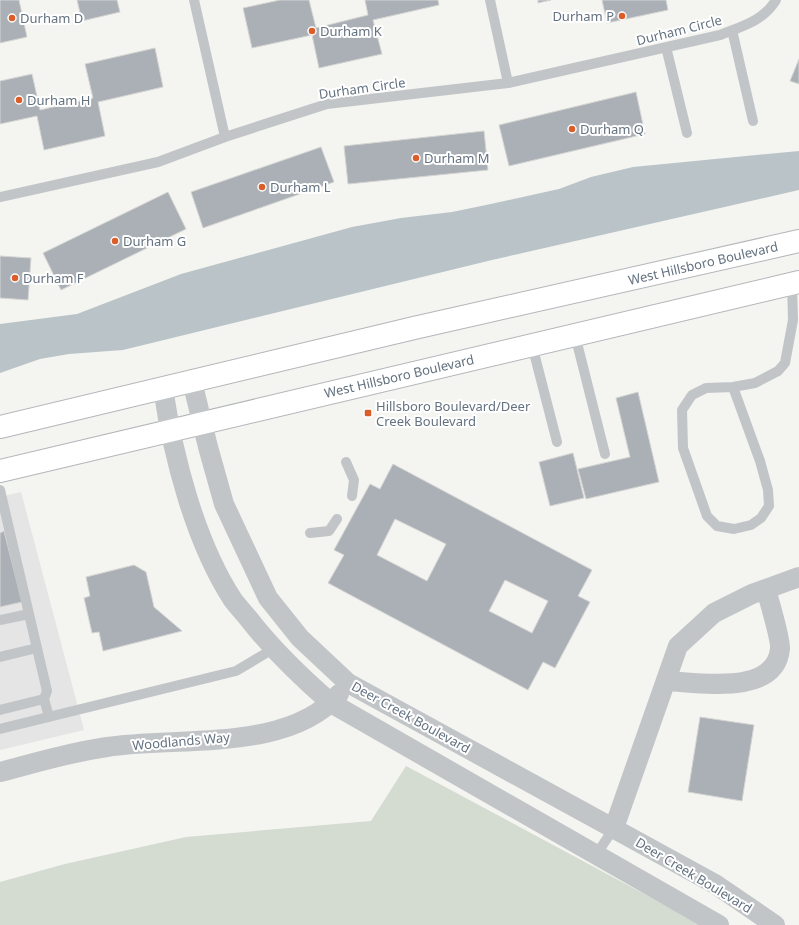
<svg xmlns="http://www.w3.org/2000/svg" width="799" height="925" font-family="'Noto Sans',sans-serif">
<style>
.built{fill:#e4e5e4}
.green{fill:#d4dbd1}
.water{fill:#bac4c8}
.building{fill:#aab0b6;stroke:#d5d5d3;fill-rule:evenodd}
.lines{fill:none;stroke-linecap:round;stroke-linejoin:round}
.primary-casing{stroke:#b2b6ba;stroke-width:24}
.lane{stroke:#c2c5c8;stroke-width:10}
.street{stroke:#c2c5c8;stroke-width:20}
.primary{stroke:#fff;stroke-width:22}
.poi-dot{fill:#db5d29;stroke:#fff;stroke-width:1.5}
.labels{text-anchor:middle;dominant-baseline:central;stroke-width:4;stroke-linejoin:round;paint-order:stroke}
.poi-label{font-size:13px;fill:#647280;stroke:#fff;text-anchor:start}
.street-label{font-size:13px;fill:#647280;stroke:#fff}
</style>
<rect width="100%" height="100%" fill="#f4f4f0"/>
<path class="built" d="M21,492L84,730L0,750V497Z"/>
<path class="green" d="M406,766L702,925H0V882L65,864L186,837L371,821Z"/>
<path class="water" d="M799,151V190L492,260L123,350L69,354L40,359L0,373V324L77,314L181,274L352,227L401,218L452,212L486,205L559,189L591,177L633,167Z"/>
<path class="building" d="M0,0H19L27,37L0,43Z
M77,0H117L120,12L82,21Z
M280,0H309L316,28L368,15L365,0H438L439,5L373,20L382,54L319,68L312,35L252,48L243,8Z
M538,0H551L538,3Z
M602,0H666L668,10L607,23Z
M155,48L163,87L98,102L105,136L44,150L37,116L0,124V81L32,74L40,110L93,98L85,64Z
M799,59V84L790,81Z
M636,92L645,134L509,166L499,125Z
M484,131L488,170L348,184L344,146Z
M321,147L334,182L203,228L191,192Z
M168,192L186,229L61,290L43,253Z
M0,256L31,258L28,300L0,298Z
M638,392L659,482L586,499L578,469L630,457L616,398Z
M573,453L584,498L550,506L539,462Z
M393,464L592,570L578,596L590,602L555,668L543,662L528,690L328,583L344,555L334,550L370,484L380,489ZM395,519L446,544L427,581L377,555ZM505,580L548,601L532,633L489,611Z
M4,531L22,602L0,607V533Z
M134,565L146,572L154,607L182,631L103,651L99,632L92,633L84,598L90,596L86,577Z
M700,717L754,725L742,801L688,792Z"/>
<g class="lines">
<defs>
<path id="primary" d="M0,427L414,328L799,241
M0,471L799,282"/>
</defs>
<use href="#primary" class="primary-casing"/>
<path class="lane" d="M194,0L225,137
M490,0L508,83
M732,30L753,121
M666,47L687,133
M0,197L158,162L225,137L327,104L508,83L720,35C743,26 763,21 776,0
M575,335L605,454
M532,345L557,442
M733,387L760,461L768,490L769,506L761,518L751,525L734,529L717,526L707,516L683,448L682,410L692,395L706,388L733,387L755,383L778,371L785,363L793,320L792,284
M346,462L354,480L352,496
M0,490L47,691L44,699
M310,533L329,531L337,519
M0,620L29,614
M0,657L37,648
M0,710L44,699L49,717
M0,729L236,671L273,649
M596,855L614,828"/>
<path class="street" d="M192,381L208,447L224,504L268,598L300,638L348,683L715,884L775,925
M163,388C173,456 195,542 233,600C239,608 246,615 252,623C276,653 302,678 331,703L719,925
M666,681C698,682 775,697 780,649C781,639 769,601 766,589
M0,772C35,763 71,752 107,747C177,736 288,753 339,694
M614,828L678,646L714,613L752,594L799,577"/>
<use href="#primary" class="primary"/>
</g>
<g class="poi-dot">
<circle cx="622" cy="16" r="4"/>
<circle cx="12" cy="18" r="4"/>
<circle cx="312" cy="31" r="4"/>
<circle cx="19" cy="100" r="4"/>
<circle cx="572" cy="129" r="4"/>
<circle cx="416" cy="158" r="4"/>
<circle cx="262" cy="187" r="4"/>
<circle cx="115" cy="241" r="4"/>
<circle cx="15" cy="278" r="4"/>
<rect x="364" y="409" width="8" height="8" rx="2"/>
</g>
<g class="labels">
<g class="poi-label">
<text x="614" y="16" text-anchor="end">Durham P</text>
<text x="20" y="18">Durham D</text>
<text x="320" y="31">Durham K</text>
<text x="27" y="100">Durham H</text>
<text x="580" y="129">Durham Q</text>
<text x="424" y="158">Durham M</text>
<text x="270" y="187">Durham L</text>
<text x="123" y="241">Durham G</text>
<text x="23" y="278">Durham F</text>
<text x="376" y="406">Hillsboro Boulevard/Deer<tspan x="376" dy="15">Creek Boulevard</tspan></text>
</g>
<g class="street-label">
<text transform="translate(679 30) rotate(-14)">Durham Circle</text>
<text transform="translate(362 88) rotate(-8)">Durham Circle</text>
<text transform="translate(703 263) rotate(-13)">West Hillsboro Boulevard</text>
<text transform="translate(399 376) rotate(-13)">West Hillsboro Boulevard</text>
<text transform="translate(411 717) rotate(29)">Deer Creek Boulevard</text>
<text transform="translate(181 741) rotate(-5)">Woodlands Way</text>
<text transform="translate(694 875) rotate(31)">Deer Creek Boulevard</text>
</g>
</g>
</svg>
